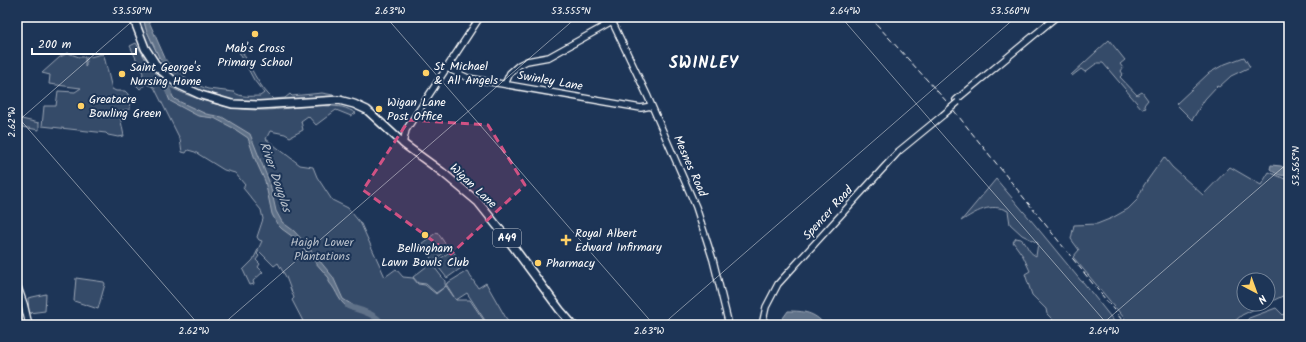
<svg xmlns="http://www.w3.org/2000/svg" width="1306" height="342" font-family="Kalam,sans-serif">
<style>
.green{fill:#364b69;stroke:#9aa5b4}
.water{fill:#617289;stroke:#a0aab8}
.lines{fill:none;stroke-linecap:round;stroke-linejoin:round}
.river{stroke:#617289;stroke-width:6}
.secondary-casing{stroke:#fff;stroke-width:8}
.highway-casing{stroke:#fff;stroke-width:10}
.secondary{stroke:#1d3557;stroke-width:5.5}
.highway{stroke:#1d3557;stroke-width:7}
.rail{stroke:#fff;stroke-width:1;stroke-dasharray:6 3;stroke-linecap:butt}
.secondary-bridge-casing{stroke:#fff;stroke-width:8;stroke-linecap:butt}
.secondary-bridge{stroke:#1d3557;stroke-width:5.5}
.marked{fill:#d15284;fill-opacity:0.2;stroke:#d15284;stroke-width:3;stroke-dasharray:8 5;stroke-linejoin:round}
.ticks{fill:none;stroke:#fff;stroke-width:1;stroke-opacity:0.45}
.poi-dot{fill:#ffd166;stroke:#1d3557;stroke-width:1.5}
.labels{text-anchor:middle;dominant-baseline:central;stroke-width:4;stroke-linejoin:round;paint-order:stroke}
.shield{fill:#1d3557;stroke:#bbc2cd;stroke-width:1}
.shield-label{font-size:11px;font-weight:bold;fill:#fff}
.poi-label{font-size:12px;fill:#fff;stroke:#1d3557;text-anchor:start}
.street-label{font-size:12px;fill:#fff;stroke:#1d3557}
.park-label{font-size:12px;fill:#b9c0ca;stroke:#1d3557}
.water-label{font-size:13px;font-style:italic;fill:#b8c0ca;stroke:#1d3557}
.district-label{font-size:16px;font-weight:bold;letter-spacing:1px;fill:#fff;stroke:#1d3557}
.neatline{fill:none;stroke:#fff;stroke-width:1.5}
.ticks-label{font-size:10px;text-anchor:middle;fill:#fff}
</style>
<rect width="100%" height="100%" fill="#1d3557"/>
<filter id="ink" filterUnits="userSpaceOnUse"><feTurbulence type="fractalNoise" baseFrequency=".025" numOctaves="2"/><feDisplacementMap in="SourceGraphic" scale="8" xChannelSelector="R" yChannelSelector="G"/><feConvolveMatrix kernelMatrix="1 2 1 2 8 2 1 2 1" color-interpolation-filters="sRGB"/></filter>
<g filter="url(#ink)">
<path class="green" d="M136,17H143L146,29L159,57L156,60L145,40Z
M1109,40L1125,60L1120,64L1123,68L1121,71L1123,74L1120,77L1137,95L1142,92L1148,100L1144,105L1146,108L1142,109L1103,63H1097L1085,72L1081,69L1072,76L1071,75Z
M136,43L146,60L161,78C164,85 176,90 183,93C209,104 238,111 266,110C291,109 317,103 342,107C347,108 352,111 356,113L351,116L336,110L316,125L308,116L301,121L303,130L290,137L285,134L270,131L266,139L300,165L313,167L317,177L332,200L348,208L361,224L385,277L396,269L403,277L413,278L418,284L425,285L436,294L446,286L456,300L446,284L467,271L478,288L486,283L510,325H488L467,293L456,300H470L487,325H305L292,300L294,298L286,277L278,263L274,266L259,251L257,254L259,256L256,260L260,264L258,267L263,272L253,281L254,284L250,285L243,270L253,260L262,241L259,240L257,237L263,219L261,210L243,188L245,185L235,173L224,170L195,152L188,150L186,153L182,152L180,139L154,87L146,84L140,89L135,84L142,79L143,73L130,46Z
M241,49C250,66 259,87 273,99L285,98L290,94L292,96L322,93L339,96L341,95L343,96L340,99L271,103L228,101L181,85L170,75L169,63L176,73L181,70L188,82L208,89L234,92C240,98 252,96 260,96L264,93L254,80L238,50Z
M68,53L79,57H85V67L86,66V58L102,54L104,56L112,89L116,91H125L128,94L130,109L119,111L124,136L118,137L108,135L106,133L42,126L44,106H56L58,91L75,92L81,88L49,84L50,75L42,73L60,57Z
M1244,57L1250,67L1231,76L1219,87L1217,86L1205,99L1192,120L1176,104L1209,73L1225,64Z
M17,118L39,123V130L17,126Z
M1164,157L1172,167L1203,195L1230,167L1261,185L1269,172L1285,179L1289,176V293L1268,303V280H1244V304H1265L1242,315L1230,325H1130L1073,257L1079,250L1071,239L1074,225L1097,224L1112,218L1128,209L1137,200L1144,185Z
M996,179L1035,225L1081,281L1083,282L1117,325H1053V320L1047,314L1046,309L1032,295L1025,274L1030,271L1023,256L1013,242L1016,238L1021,239C1028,244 1027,252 1036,256L1038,243L1022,235L1010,224L1008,211C990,202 976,212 961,221Z
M437,232L449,249L433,261L421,244Z
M452,250L464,266L447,278L435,263Z
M431,263L445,281V284L446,286L436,293L426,284L418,283L413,277Z
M76,278L104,282L105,284L98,309L74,301Z
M46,294L45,311L29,313L28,298Z
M1276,308L1283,315L1288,310L1289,311V325H1242L1249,318Z"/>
<path class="water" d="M143,17H147L165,58L168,71L164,67L163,62L159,57L146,29Z
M168,86L173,97L176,100L206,114L222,117L250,134L270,184L276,211L282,222L294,231L305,243L333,277L343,299L354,306L355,309L352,310C337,302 339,293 329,282V278L293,237L282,229L277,224L272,214L265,181L255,159L248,138L233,128L214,118L198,116L170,101L164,87Z
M1271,165L1281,166L1288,170V174C1283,178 1274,173 1270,169Z
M788,311C804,311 814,312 825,325H784L783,318Z"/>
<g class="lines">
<path class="river" d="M164,61L165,63L166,86L169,93
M348,306C360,311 376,313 383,325"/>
<defs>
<path id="secondary" d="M610,17L648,97L696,207L713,260L729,325
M447,68L468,78L641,108L651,106
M505,84L510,73L519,65L527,61L549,57L621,17
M956,100L1056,17
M403,144L406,130L480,17
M17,284L24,304L29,325
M762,325L766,307L778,284L899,151L943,115"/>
<path id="highway" d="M133,17L145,48L158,68L179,85L201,95L232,104L259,105L339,100L354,104L367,110L405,145L442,172L478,202L506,237L560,310L573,325"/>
</defs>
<use href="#secondary" class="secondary-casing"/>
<use href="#highway" class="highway-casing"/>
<use href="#secondary" class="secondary"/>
<use href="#highway" class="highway"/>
<path class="rail" d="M870,17L947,102L1126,325"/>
<defs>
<path id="secondary-bridge" d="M943,115L958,102"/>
</defs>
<use href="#secondary-bridge" class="secondary-bridge-casing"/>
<use href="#secondary-bridge" class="secondary-bridge"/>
</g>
</g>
<path class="marked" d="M409,120L488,125L525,185L451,254L363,190Z"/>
<path class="ticks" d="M386,17L654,325M841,17L1108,325M17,116L199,325M17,122L137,17M222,325L577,17M662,325L1016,17M1101,325L1289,162"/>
<g class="poi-dot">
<circle cx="255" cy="34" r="4"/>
<circle cx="426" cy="73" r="4"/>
<circle cx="122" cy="74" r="4"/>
<circle cx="81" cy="106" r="4"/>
<circle cx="379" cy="109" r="4"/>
<circle cx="425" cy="235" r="4"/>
<path d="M564 234h4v4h4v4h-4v4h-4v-4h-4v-4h4z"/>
<circle cx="538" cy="263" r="4"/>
</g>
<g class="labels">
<rect class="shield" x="493" y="229" width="28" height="18" rx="3"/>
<g class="shield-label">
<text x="507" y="238">A49</text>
</g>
<g class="poi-label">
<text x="255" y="48" text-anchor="middle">Mab's Cross<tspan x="255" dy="14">Primary School</tspan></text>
<text x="434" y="66">St Michael<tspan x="434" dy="14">&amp; All Angels</tspan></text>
<text x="130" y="67">Saint George's<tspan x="130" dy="14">Nursing Home</tspan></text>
<text x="89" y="99">Greatacre<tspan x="89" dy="14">Bowling Green</tspan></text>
<text x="387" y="102">Wigan Lane<tspan x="387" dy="14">Post Office</tspan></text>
<text x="575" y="233">Royal Albert<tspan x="575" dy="14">Edward Infirmary</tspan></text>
<text x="425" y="248" text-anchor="middle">Bellingham<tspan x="425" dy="14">Lawn Bowls Club</tspan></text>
<text x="546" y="263">Pharmacy</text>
</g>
<g class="street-label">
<text transform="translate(550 81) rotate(10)">Swinley Lane</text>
<text transform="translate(690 166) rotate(66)">Mesnes Road</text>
<text transform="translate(473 186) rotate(43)">Wigan Lane</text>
<text transform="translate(828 213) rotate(-48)">Spencer Road</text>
</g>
<g class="park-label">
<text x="322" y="242">Haigh Lower<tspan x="322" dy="14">Plantations</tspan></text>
</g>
<g class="water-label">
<text transform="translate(275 177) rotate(71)">River Douglas</text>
</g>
<g class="district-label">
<text x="704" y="63">SWINLEY</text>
</g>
</g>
<rect width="1306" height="342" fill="none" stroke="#1d3557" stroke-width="44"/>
<g transform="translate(1256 292) rotate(139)"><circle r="19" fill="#1d3557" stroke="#77869a"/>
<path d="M0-3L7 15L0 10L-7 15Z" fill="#ffd166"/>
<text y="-6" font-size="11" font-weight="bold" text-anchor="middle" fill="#ffffff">N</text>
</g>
<path d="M32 48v6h104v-6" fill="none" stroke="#ffffff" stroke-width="2"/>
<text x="38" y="48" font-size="12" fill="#ffffff" stroke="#1d3557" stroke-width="3" paint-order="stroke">200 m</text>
<rect x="22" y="22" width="1262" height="298" class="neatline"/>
<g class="ticks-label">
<text x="132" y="14">53.550°N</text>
<text x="390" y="14">2.63°W</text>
<text x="571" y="14">53.555°N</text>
<text x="845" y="14">2.64°W</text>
<text x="1010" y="14">53.560°N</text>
<text transform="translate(11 122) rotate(-90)" y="4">2.62°W</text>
<text transform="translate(1295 166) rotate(-90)" y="4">53.565°N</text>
<text x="194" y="334">2.62°W</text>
<text x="649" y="334">2.63°W</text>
<text x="1104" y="334">2.64°W</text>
</g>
</svg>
